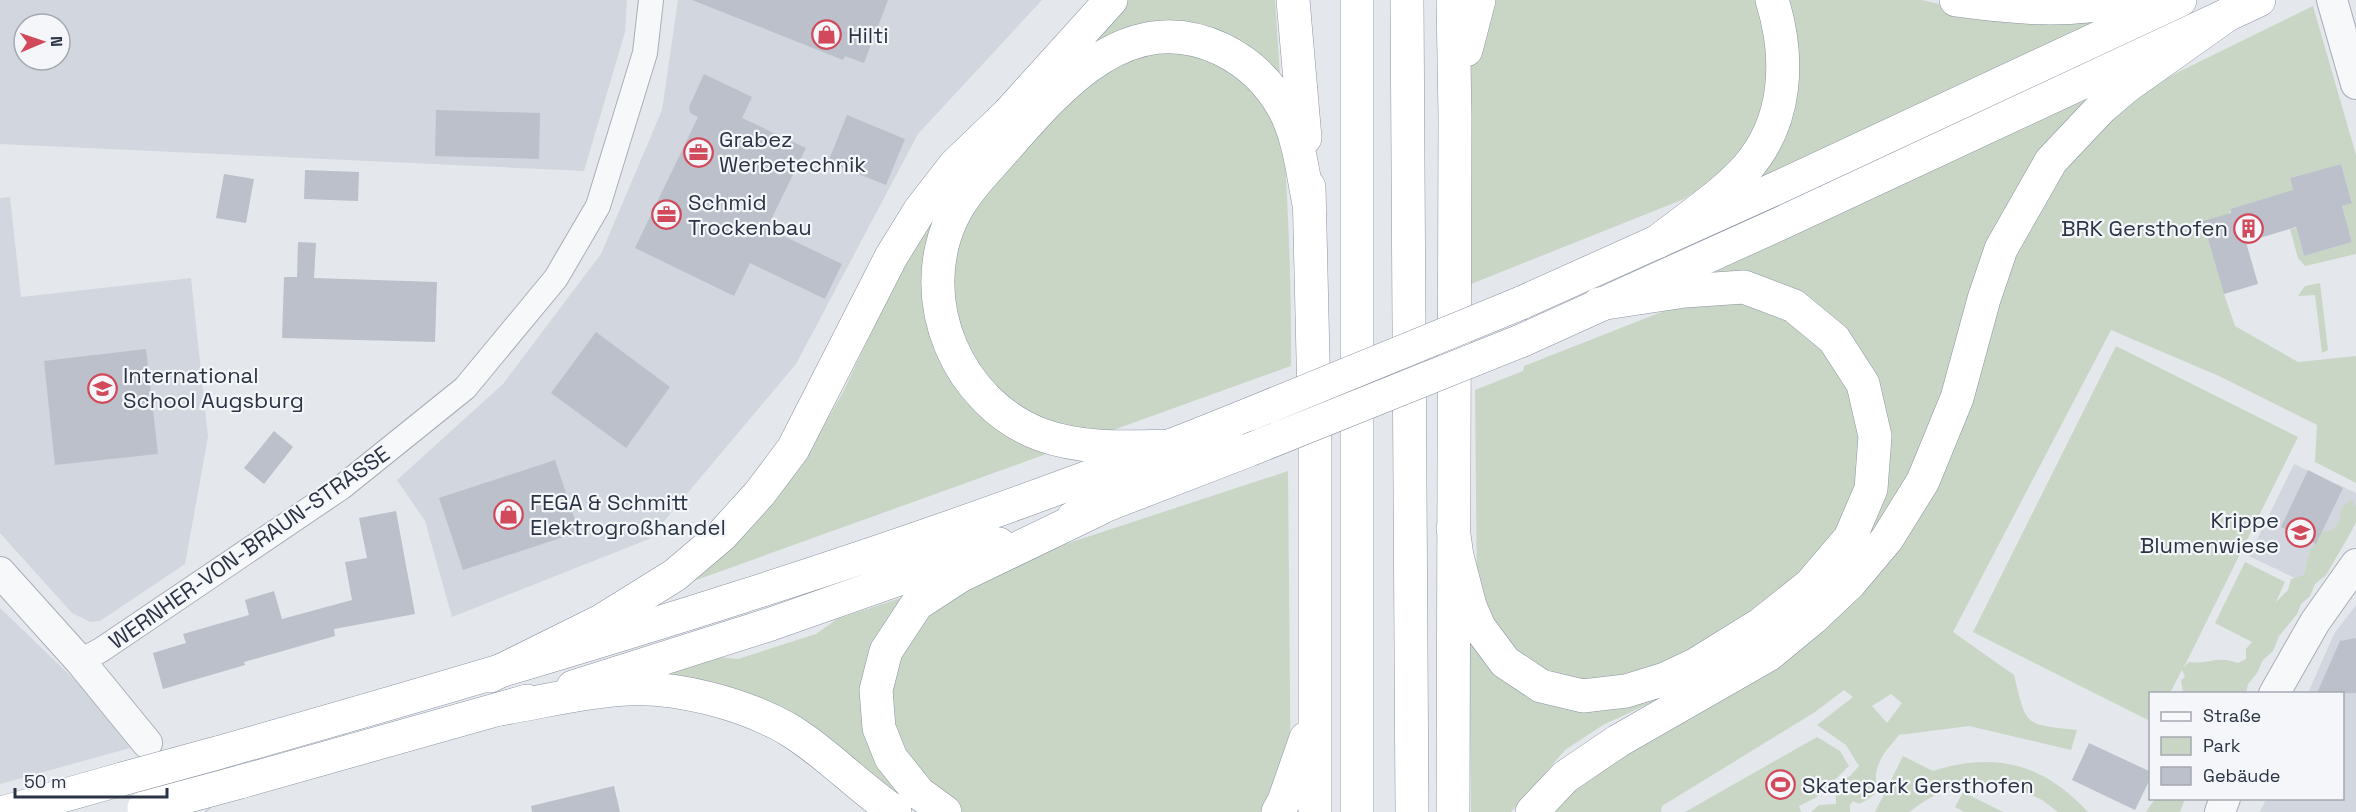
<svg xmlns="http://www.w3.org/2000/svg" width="2356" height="812" font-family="'Space Grotesk',sans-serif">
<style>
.built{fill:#d2d6de;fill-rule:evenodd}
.green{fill:#c9d6c5;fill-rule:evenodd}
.building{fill:#bbc0ca}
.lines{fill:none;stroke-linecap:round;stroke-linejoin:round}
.tertiary-tunnel{stroke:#bfc3cb;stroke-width:30;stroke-dasharray:30 15;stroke-linecap:butt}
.minor-casing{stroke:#a9aeb7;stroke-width:26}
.tertiary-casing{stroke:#a9aeb7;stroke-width:32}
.trunk-casing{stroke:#8b94a3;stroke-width:34}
.motorway-casing{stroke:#8b94a3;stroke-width:34}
.minor{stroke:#f7f8fa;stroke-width:24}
.tertiary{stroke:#f7f8fa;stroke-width:30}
.trunk{stroke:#fff;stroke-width:33}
.motorway{stroke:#fff;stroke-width:33}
.trunk-bridge-casing{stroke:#8b94a3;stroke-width:34;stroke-linecap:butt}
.trunk-bridge{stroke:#fff;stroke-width:33}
.labels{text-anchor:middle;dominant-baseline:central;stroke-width:4.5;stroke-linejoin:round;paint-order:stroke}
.poi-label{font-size:22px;fill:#2b3445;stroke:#f4f6f9;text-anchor:start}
.street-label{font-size:22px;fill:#2b3445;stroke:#f4f6f9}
</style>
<rect width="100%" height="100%" fill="#e4e7ec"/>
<path class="built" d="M0,0H627L625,32L584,171L0,144ZM24,24H60V60H24Z
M678,0H1042L918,134L796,364L649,539L452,617L425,521L397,480L503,384L601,254L662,110Z
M10,197L21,297L191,278L208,437L185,564L100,621L90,622L72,613L0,533V198Z
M2294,464L2356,493V511L2307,584L2249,556Z
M2356,605V812H2260L2266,799L2342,798V694L2308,693L2334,634Z
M0,608L79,684L130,748L0,784Z"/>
<path class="green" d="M1123,0H1275C1283,122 1292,244 1291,366L688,583L740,540L803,461L842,394L924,222Z
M1482,0H1756L1768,28L1770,79L1756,128L1726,170L1684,199L1471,284L1470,28Z
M1783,0H1922L1965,10L2127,11L1737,189L1774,146Z
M2313,6L2356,155V254L2305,266L2298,258L2290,229L2296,228L2304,256L2352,242L2342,206L2352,202L2341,164L2290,178L2294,194L2271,197L2230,209L2224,294L2235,326L2298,362L2356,356V483L2315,462L2317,425L2219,376L2111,330L1953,632L2014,675C2027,727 2023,724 2077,730L2071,750L1969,726L1899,735C1892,744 1881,755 1878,766C1870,788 1889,789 1859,804L1853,801L1850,805V812H1811L1819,805L1836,804V791L1840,781L1850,776L1859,766L1846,745L1817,725L1853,697L1844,690L1815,712L1662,806L1661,812H1542L1850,599L2009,259L2065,159L2154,84ZM1891,694L1902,703L1887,723L1872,706Z
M2106,87L2039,154L1940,407L1907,482L1861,546L1878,499L1851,340L1713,273Z
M2320,283L2328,350L2322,353L2315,295L2298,296L2305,286Z
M1718,301L1755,304L1794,321L1833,356L1859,403L1865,456L1856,497L1827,547L1756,616L1663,668L1581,685L1526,668L1477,598L1475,390L1523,371L1524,366L1669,309Z
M2116,346L2298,437L2184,667L2189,662C2209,665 2215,655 2238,663L2246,659V649L2252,642L2215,623L2245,562L2285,582L2276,602L2288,590L2291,579L2304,575L2310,551L2322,532L2332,530L2339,523C2340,512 2341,504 2352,500L2356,507V522L2350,534L2326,575L2315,584L2310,596L2301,604L2297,614L2279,636L2273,651L2263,660L2257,673L2248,684L2246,693H2183L2181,680L2185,677L2182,670L2170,693L2150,694V721L1973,632Z
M1288,471L1291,812H917L857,766L648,680L719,657L738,659L816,634L837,619Z
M1469,639L1521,689L1682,688L1603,725L1565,750L1511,812H1471Z
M1817,737L1840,751L1849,766L1817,797L1799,806L1801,812H1685Z
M1903,756L1933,771C1995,751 2044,764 2088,812H2058L2042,800L2023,791L2004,785L1984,783L1961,785L1943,791L1926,800L1909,812H1875Z
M1963,792L2003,812H1964L1955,807Z
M2155,799V798L2185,799L2180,812H2146Z"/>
<path class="building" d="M692,0H888L864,63L845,56L843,60Z
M704,74L752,97L742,118L806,148L767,228L842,264L825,299L750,263L734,296L635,248L698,117L690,113L689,107Z
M436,110L540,113L539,159L435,156Z
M847,115L905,139L886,185L828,162Z
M2341,164L2352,203L2342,206L2352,242L2304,256L2296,227L2246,242L2258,284L2224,294L2203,221L2231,213L2230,209L2293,190L2290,178Z
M305,170L359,172L358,201L304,199Z
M224,174L254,179L246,223L216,218Z
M298,242L316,243L314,278L437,282L435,342L282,338L284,277H297Z
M596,332L670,387L626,448L551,393Z
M146,349L158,454L55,465L44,361Z
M274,431L293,447L264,484L244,468Z
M555,460L579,532L463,570L439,498Z
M2308,470L2343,488L2316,544L2281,527Z
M396,511L415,614L334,629L335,636L244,662L245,665L163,689L153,653L186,643L183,634L249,615L245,600L274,591L282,619L352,600L345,562L367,558L359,518Z
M2356,638V693H2317L2340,641Z
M2089,743L2151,772V777L2135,810L2072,780Z
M614,786L620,812H532L531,806Z"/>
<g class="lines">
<path class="tertiary-tunnel" d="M176,777L206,812"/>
<defs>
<path id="minor" d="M80,661L101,650L342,487L465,388L556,278L598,206L645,53L651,0"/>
<path id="tertiary" d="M2332,0L2356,84
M0,572L80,661L147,743
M2274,694L2315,622L2356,564
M2220,812L2225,798"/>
<path id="trunk" d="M1521,303L1781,186L2180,0
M1523,340L1777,225L2259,0
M1073,518L1249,450
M573,687L771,624L999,544
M217,753C566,654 914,551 1250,414
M240,782L527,701
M5,812L122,779"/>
<path id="motorway" d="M1293,0L1305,138
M1357,0V812
M1407,0L1412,812
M1956,0C2020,9 2068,12 2132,0
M1466,50L1479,0
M1309,187L1315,442V812
M1657,242C1686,219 1720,197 1746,169C1788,122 1790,57 1772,0
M1172,446C1129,447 1084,450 1042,435C958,404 913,301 952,218C964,192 987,170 1006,148C1061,85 1129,6 1221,49C1248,62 1270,83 1284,109C1300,139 1303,177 1310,209
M1453,528L1457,556L1470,606L1479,627L1505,662L1541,686L1583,696L1626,691L1665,679L1695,665L1761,624L1810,585L1850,538L1871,489L1875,436L1863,384L1834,339L1794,306L1744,287L1685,291L1599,304
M490,676L601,621L675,575L722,535L760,493L793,449L891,257L920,210L955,165L1008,114L1111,0
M500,709C542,702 585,691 627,689C677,686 743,704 786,728C825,751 857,786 895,812
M945,812L919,793L891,758L879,728L876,690L886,651L917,604L960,576L1099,509
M1278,812L1284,801L1306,738
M1453,812L1455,117L1453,0
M1532,812L1565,777L1618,741L1768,655L1813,618L1850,583L1887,539L1923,481L1957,398L1984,299L2001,249L2051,161L2102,107L2127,86L2230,13"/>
</defs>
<use href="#minor" class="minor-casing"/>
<use href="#tertiary" class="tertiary-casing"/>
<use href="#trunk" class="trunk-casing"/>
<use href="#motorway" class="motorway-casing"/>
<use href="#minor" class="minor"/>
<use href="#tertiary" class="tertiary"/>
<use href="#trunk" class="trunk"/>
<use href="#motorway" class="motorway"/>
<defs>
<path id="trunk-bridge" d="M1250,414L1521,303
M1249,450L1523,340
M122,779L217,753
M144,808L240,782"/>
</defs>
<use href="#trunk-bridge" class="trunk-bridge-casing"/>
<use href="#trunk-bridge" class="trunk-bridge"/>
</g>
<defs>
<symbol id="shop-ring" viewBox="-11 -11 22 22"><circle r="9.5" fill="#f4f6f9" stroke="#d1495b" stroke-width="1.5"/><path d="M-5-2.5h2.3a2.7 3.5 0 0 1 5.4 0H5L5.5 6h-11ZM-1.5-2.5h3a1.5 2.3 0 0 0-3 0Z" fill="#d1495b"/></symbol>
<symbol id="office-ring" viewBox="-11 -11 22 22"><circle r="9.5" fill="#f4f6f9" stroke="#d1495b" stroke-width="1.5"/><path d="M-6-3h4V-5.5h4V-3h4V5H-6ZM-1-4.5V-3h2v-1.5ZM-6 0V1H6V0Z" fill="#d1495b"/></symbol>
<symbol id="building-ring" viewBox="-11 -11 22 22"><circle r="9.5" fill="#f4f6f9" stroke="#d1495b" stroke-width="1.5"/><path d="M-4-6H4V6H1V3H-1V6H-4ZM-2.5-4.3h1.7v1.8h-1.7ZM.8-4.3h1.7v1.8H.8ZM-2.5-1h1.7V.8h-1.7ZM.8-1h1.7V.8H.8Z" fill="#d1495b"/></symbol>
<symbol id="school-ring" viewBox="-11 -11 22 22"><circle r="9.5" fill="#f4f6f9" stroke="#d1495b" stroke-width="1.5"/><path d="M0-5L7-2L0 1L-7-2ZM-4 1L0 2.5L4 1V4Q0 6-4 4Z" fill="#d1495b"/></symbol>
<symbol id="stadium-ring" viewBox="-11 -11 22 22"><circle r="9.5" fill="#f4f6f9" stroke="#d1495b" stroke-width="1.5"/><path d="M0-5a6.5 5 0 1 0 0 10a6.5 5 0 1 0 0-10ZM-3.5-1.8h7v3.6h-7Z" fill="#d1495b"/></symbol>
</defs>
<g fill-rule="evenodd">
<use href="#shop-ring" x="810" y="18" width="33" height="33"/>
<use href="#office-ring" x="682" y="136" width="33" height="33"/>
<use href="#office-ring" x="650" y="198" width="33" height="33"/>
<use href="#building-ring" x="2232" y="212" width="33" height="33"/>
<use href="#school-ring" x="86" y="372" width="33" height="33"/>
<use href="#shop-ring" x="492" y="498" width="33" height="33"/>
<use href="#school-ring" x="2284" y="516" width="33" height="33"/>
<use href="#stadium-ring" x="1764" y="768" width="33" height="33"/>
</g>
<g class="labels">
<g class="poi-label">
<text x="848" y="35">Hilti</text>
<text x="719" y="139">Grabez<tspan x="719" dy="25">Werbetechnik</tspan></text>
<text x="688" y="202">Schmid<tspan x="688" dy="25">Trockenbau</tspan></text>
<text x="2228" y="228" text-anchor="end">BRK Gersthofen</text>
<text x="123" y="375">International<tspan x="123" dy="25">School Augsburg</tspan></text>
<text x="530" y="502">FEGA &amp; Schmitt<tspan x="530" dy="25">Elektrogroßhandel</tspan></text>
<text x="2279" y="520" text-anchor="end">Krippe<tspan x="2279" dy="25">Blumenwiese</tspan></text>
<text x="1802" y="785">Skatepark Gersthofen</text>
</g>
<g class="street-label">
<text transform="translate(249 547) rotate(-35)">WERNHER-VON-BRAUN-STRASSE</text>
</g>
</g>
<rect x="2149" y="692" width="195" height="108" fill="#f4f6f9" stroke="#a4a8b1" stroke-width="1.5"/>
<rect x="2161" y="712" width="30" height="9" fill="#f7f8fa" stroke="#a4a8b1" stroke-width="1.5"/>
<text x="2203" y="722" font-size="18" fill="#2b3445">Straße</text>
<rect x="2161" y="737" width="30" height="18" fill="#c9d6c5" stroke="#a4a8b1" stroke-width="1.5"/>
<text x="2203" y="752" font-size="18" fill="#2b3445">Park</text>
<rect x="2161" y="767" width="30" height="18" fill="#bbc0ca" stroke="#a4a8b1" stroke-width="1.5"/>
<text x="2203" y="782" font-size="18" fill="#2b3445">Gebäude</text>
<g transform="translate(42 42) rotate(88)"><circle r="28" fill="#f4f6f9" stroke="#a4a8b1" stroke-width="1.5"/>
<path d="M0-4.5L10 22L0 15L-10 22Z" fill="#d1495b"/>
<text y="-9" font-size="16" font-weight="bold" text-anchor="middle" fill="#2b3445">N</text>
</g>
<path d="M15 788v9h152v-9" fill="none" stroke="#2b3445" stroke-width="3"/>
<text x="24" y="788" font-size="18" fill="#2b3445" stroke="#f4f6f9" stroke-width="4.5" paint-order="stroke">50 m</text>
</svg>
